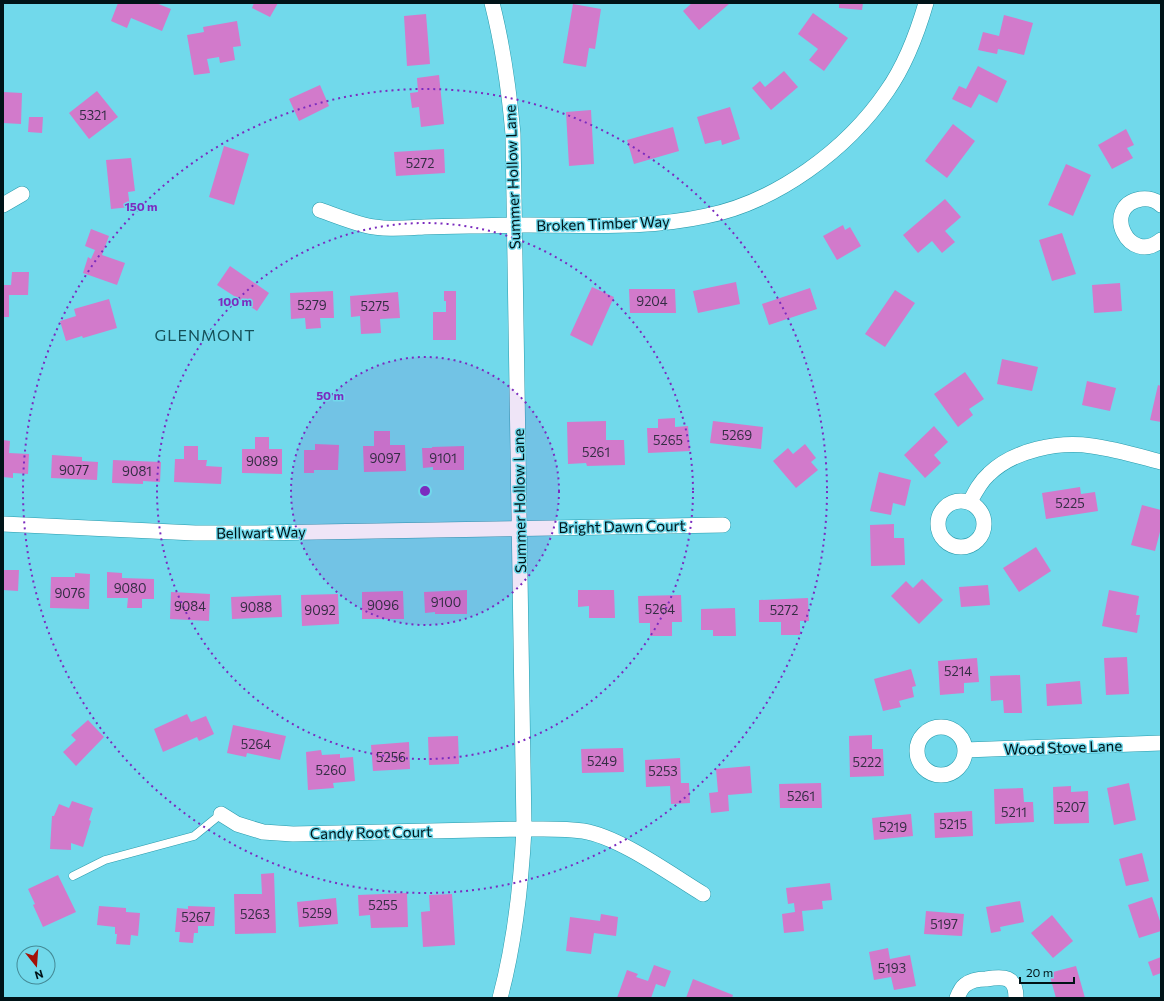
<svg xmlns="http://www.w3.org/2000/svg" width="1164" height="1001" font-family="Commissioner,sans-serif">
<style>
.building{fill:#d27acb}
.lines{fill:none;stroke-linecap:round;stroke-linejoin:round}
.lane-casing{stroke:#289aab;stroke-width:9}
.street-casing{stroke:#289aab;stroke-width:16}
.lane{stroke:#fff;stroke-width:8}
.street{stroke:#fff;stroke-width:15}
.ring{fill:none;stroke:#7b2cbf;stroke-width:2;stroke-dasharray:2 4}
.labels{text-anchor:middle;dominant-baseline:central;stroke-width:3;stroke-linejoin:round;paint-order:stroke}
.number-label{font-size:13px;fill:#342d44}
.street-label{font-size:15px;fill:#001317;stroke:#71d9eb}
.neighbourhood-label{font-size:16px;letter-spacing:1px;fill:#155059;stroke:#71d9eb}
.centre{fill:#7b2cbf;stroke:#71d9eb;stroke-width:2}
.ring-label{font-size:12px;text-anchor:middle;font-weight:bold;fill:#7b2cbf;stroke:#71d9eb;stroke-width:3;stroke-linejoin:round;paint-order:stroke}
</style>
<rect width="100%" height="100%" fill="#71d9eb"/>
<path class="building" d="M118,3H156L171,9L162,31L131,18L127,28L111,21Z
M254,3H278L270,17L252,8Z
M692,3H728L729,4L699,30L683,11Z
M839,3H863L862,10L839,8Z
M573,4L601,9L595,49L589,48L586,67L563,63Z
M813,13L848,38L824,71L809,60L818,49L798,34Z
M426,14L430,64L407,66L404,16Z
M1004,15L1033,23L1024,55L998,49L997,54L978,50L983,32L999,36Z
M237,21L241,46L233,47L235,60L220,63L219,57L207,59L210,73L194,75L187,35L204,32L203,27Z
M978,66L1007,81L997,103L979,94L971,108L952,99L959,86L966,89Z
M784,71L798,87L771,110L752,88L760,81L765,87Z
M439,75L444,124L421,127L419,107L412,108L410,93L418,92L417,78Z
M320,85L329,106L299,121L289,99Z
M97,91L118,117L89,139L69,113Z
M3,92L22,93L21,124L3,123Z
M730,107L740,139L722,145L721,140L705,144L697,117Z
M591,110L594,164L569,166L566,112Z
M29,117H43L42,133L28,132Z
M953,124L975,141L947,178L925,161Z
M673,127L679,151L634,164L627,140Z
M1126,129L1134,145L1127,148L1133,158L1112,169L1098,145Z
M224,146L249,154L234,205L209,197Z
M444,149L445,173L396,176L394,152Z
M131,158L135,191L128,192L130,207L111,209L106,160Z
M1066,164L1091,175L1073,216L1048,205Z
M945,199L961,217L945,231L955,242L942,253L932,241L918,253L903,235Z
M843,225L845,230L850,227L861,246L837,260L823,236Z
M91,229L109,236L102,255L125,263L117,285L83,273L88,257L91,259L95,250L85,246Z
M1062,233L1076,274L1052,281L1039,240Z
M230,266L269,293L257,311L217,285Z
M12,272H29L28,295H9V317H3V285H11Z
M736,282L740,304L698,313L693,291Z
M1120,283L1122,311L1094,313L1092,285Z
M592,287L614,297L592,346L570,335Z
M810,288L817,309L769,325L762,304Z
M629,289H675L676,313H630Z
M895,290L915,303L885,347L865,334Z
M333,291L334,318H320L321,328L306,329L305,318L291,319L290,293Z
M444,291H456V340H433V312H446V301H444Z
M398,292L400,318L380,319L381,333L361,334L360,316L351,317L350,296Z
M109,299L117,328L83,338L82,336L66,341L60,321L76,316L74,309Z
M1002,359L1038,367L1032,391L997,384Z
M965,372L984,399L969,409L973,415L958,427L934,394Z
M1087,381L1116,388L1110,411L1082,405Z
M1158,385L1161,386V422L1150,420Z
M675,418V427L688,426L690,451L648,453L647,428H658V419Z
M606,421V440H624L625,465L587,466L586,463L568,464L567,422Z
M713,421L763,427L761,449L710,443Z
M934,426L948,442L934,455L941,463L925,478L904,455Z
M374,431H390V445H405L406,471L364,472L363,446H374Z
M255,437H269V449H282V474L242,473V449H255Z
M3,440L10,441L9,453L29,454L28,474L13,473V478L3,477Z
M315,444L339,445L338,470H314V473H304V450H315Z
M805,444L816,458L811,462L818,470L796,488L773,461L788,448L793,454Z
M184,446H198V460H207L206,466L222,467L221,484L174,482L175,459H184Z
M464,446V470H433V467L423,468L422,448H432V447Z
M52,455L82,457V461L98,462L97,480L51,478Z
M113,460L161,462L160,482L143,481V484L112,483Z
M879,472L911,480L905,506L893,503L891,515L870,511Z
M1080,487L1081,494L1095,492L1098,511L1046,519L1042,493Z
M1142,505L1161,510V528L1155,551L1131,545Z
M894,524V538H904L905,565L871,566L870,525Z
M1036,547L1051,571L1019,592L1003,568Z
M3,570H19L18,591L3,590Z
M107,572L122,573V578L154,579V599H142V608H127L128,598H107Z
M75,573L90,574L89,609L50,608L51,577H75Z
M922,579L943,600L919,624L891,596L906,581L913,588Z
M988,585L990,605L961,607L959,587Z
M467,590V614H435V612L425,613L424,592Z
M578,590H614L615,618H589V606L578,607Z
M1109,590L1139,596L1136,615H1140L1137,633L1102,626Z
M403,591L404,619H362V592Z
M171,592L210,594L209,621L170,619Z
M338,594L339,624L302,626L301,595Z
M281,595L282,617L232,619L231,597Z
M681,595L682,622H672V636H650V623H639L638,596Z
M808,598L809,621H800V635H781V622H759V600Z
M735,608L736,636H713V630H701V609Z
M1127,657L1129,694L1106,695L1104,658Z
M977,658L979,682L964,683V693L940,695L938,661Z
M911,669L916,686L912,687L914,697L899,701L901,707L883,711L874,679Z
M1020,675L1022,713H1004L1003,700L991,701L990,676Z
M1080,681L1082,704L1047,706L1046,684Z
M187,714L191,722L206,716L214,734L199,741L197,737L163,752L154,729Z
M88,720L104,737L76,766L63,752L76,740L71,735Z
M233,725L286,736L280,760L247,753L246,757L227,753Z
M872,735V749H883L884,776L850,777L849,736Z
M458,736L459,764L429,765L428,737Z
M409,742L410,769L373,771L371,745Z
M623,748L624,772L582,773L581,749Z
M321,750L322,755L340,754V758L353,757L355,781L333,783L334,788L308,790L306,752Z
M680,758L681,783H689L690,803L671,804L670,786L646,787L645,760Z
M750,766L752,793L728,795L729,811L711,813L709,793L718,792L716,769Z
M821,783L822,808H780L779,784Z
M1129,783L1136,820L1114,825L1107,788Z
M1071,786V792L1088,791L1089,823L1054,824L1053,787Z
M1023,788L1024,802H1033L1034,822L995,824L994,789Z
M72,801L93,808L89,820L91,821L83,847L71,843V850L50,849L52,816H54L59,804L69,808Z
M972,811L973,836L935,838L934,813Z
M911,814L913,836L874,840L872,818Z
M1142,853L1149,881L1126,886L1119,859Z
M274,873L276,933L235,934L234,894H262L261,874Z
M58,875L76,912L43,927L33,905L35,904L28,889Z
M830,883L832,900L822,901L823,909L802,911L804,931L784,933L782,914L795,912L794,903L788,904L786,888Z
M407,893L408,927L371,928L370,915L359,916L358,895Z
M452,894L455,945L423,947L421,912L430,911L429,895Z
M1152,897L1161,924V931L1139,938L1128,905Z
M336,898L338,924L299,927L297,902Z
M1020,901L1024,922L1000,927L1001,931L991,933L986,907Z
M99,906L126,908V912L140,913L138,936L131,935L130,945L116,944L117,934H115V927L97,925Z
M188,906L215,907L214,926H198V933H194L193,943L179,942L180,932H175L177,908L188,909Z
M926,911L964,914L962,936L924,934Z
M601,914L618,917L616,936L594,933L591,954L566,951L570,917L600,921Z
M1052,915L1073,941L1053,958L1031,933Z
M888,948L890,959L910,955L916,986L894,990L891,977L874,980L869,952Z
M1161,957V973L1153,976L1148,962Z
M654,965L671,971L665,987L656,984L651,998H617L627,970L638,974L636,977L648,981Z
M1076,966L1085,998H1056L1049,973Z
M693,979L733,995L732,998H686Z"/>
<g class="lines">
<defs>
<path id="lane" d="M73,876L105,860L194,836L221,814"/>
<path id="street" d="M492,3C503,46 509,90 513,134L524,829C521,887 515,942 500,998
M3,205L22,194
M1161,205C1156,200 1148,198 1141,199C1100,206 1129,267 1161,240
M320,210C334,215 349,221 364,225C383,230 405,228 424,227C454,226 484,226 514,225C578,224 643,230 706,216C776,202 847,150 887,91C906,64 917,34 926,3
M938 524a23 23 0 1 1 46 0a23 23 0 1 1-46 0Z
M970,502C975,492 980,482 989,474C1014,450 1058,441 1092,446C1115,449 1138,456 1161,462
M3,524L195,533H257L723,525
M917 751a24 24 0 1 1 48 0a24 24 0 1 1-48 0Z
M965,750L1161,743
M221,814L237,824L263,832L293,834L524,829C544,829 564,828 583,831C620,837 670,874 703,894
M957,998C959,993 961,988 965,985C971,980 979,979 986,979C1004,976 1016,976 1016,998"/>
</defs>
<use href="#lane" class="lane-casing"/>
<use href="#street" class="street-casing"/>
<use href="#lane" class="lane"/>
<use href="#street" class="street"/>
</g>
<circle cx="425" cy="491" r="134" fill="#7b2cbf" fill-opacity=".12"/>
<g class="ring">
<circle cx="425" cy="491" r="134"/>
<circle cx="425" cy="491" r="268"/>
<circle cx="425" cy="491" r="402"/>
</g>
<g class="labels">
<g class="number-label">
<text x="93" y="115">5321</text>
<text x="420" y="163">5272</text>
<text x="652" y="301">9204</text>
<text x="312" y="305">5279</text>
<text x="375" y="306">5275</text>
<text x="737" y="435">5269</text>
<text x="668" y="440">5265</text>
<text x="596" y="452">5261</text>
<text x="385" y="458">9097</text>
<text x="443" y="458">9101</text>
<text x="262" y="461">9089</text>
<text x="74" y="470">9077</text>
<text x="137" y="471">9081</text>
<text x="1070" y="503">5225</text>
<text x="130" y="588">9080</text>
<text x="70" y="593">9076</text>
<text x="446" y="602">9100</text>
<text x="383" y="605">9096</text>
<text x="190" y="606">9084</text>
<text x="256" y="607">9088</text>
<text x="660" y="609">5264</text>
<text x="320" y="610">9092</text>
<text x="784" y="610">5272</text>
<text x="958" y="671">5214</text>
<text x="256" y="744">5264</text>
<text x="391" y="757">5256</text>
<text x="602" y="761">5249</text>
<text x="867" y="762">5222</text>
<text x="331" y="770">5260</text>
<text x="663" y="771">5253</text>
<text x="801" y="796">5261</text>
<text x="1071" y="807">5207</text>
<text x="1014" y="812">5211</text>
<text x="953" y="824">5215</text>
<text x="893" y="827">5219</text>
<text x="383" y="905">5255</text>
<text x="317" y="913">5259</text>
<text x="255" y="914">5263</text>
<text x="196" y="917">5267</text>
<text x="944" y="924">5197</text>
<text x="892" y="968">5193</text>
</g>
<g class="street-label">
<text transform="translate(512 177) rotate(-92)">Summer Hollow Lane</text>
<text transform="translate(603 223) rotate(-2)">Broken Timber Way</text>
<text transform="translate(519 501) rotate(-91)">Summer Hollow Lane</text>
<text transform="translate(622 526) rotate(-1)">Bright Dawn Court</text>
<text transform="translate(261 532) rotate(-1)">Bellwart Way</text>
<text transform="translate(1063 747) rotate(-2)">Wood Stove Lane</text>
<text transform="translate(371 832) rotate(-1)">Candy Root Court</text>
</g>
<g class="neighbourhood-label">
<text x="205" y="334">GLENMONT</text>
</g>
</g>
<circle cx="425" cy="491" r="6" class="centre"/>
<g class="ring-label">
<text x="141" y="211">150 m</text>
<text x="235" y="306">100 m</text>
<text x="330" y="400">50 m</text>
</g>
<rect width="1164" height="1001" fill="none" stroke="#001317" stroke-width="8"/>
<g transform="translate(36 965) rotate(163)"><circle r="19" fill="#71d9eb" stroke="#448a96"/>
<path d="M0-3L7 15L0 10L-7 15Z" fill="#a51107"/>
<text y="-6" font-size="11" font-weight="bold" text-anchor="middle" fill="#001317">N</text>
</g>
<path d="M1020 977v6h54v-6" fill="none" stroke="#001317" stroke-width="2"/>
<text x="1026" y="977" font-size="12" fill="#001317" stroke="#71d9eb" stroke-width="3" paint-order="stroke">20 m</text>
</svg>
